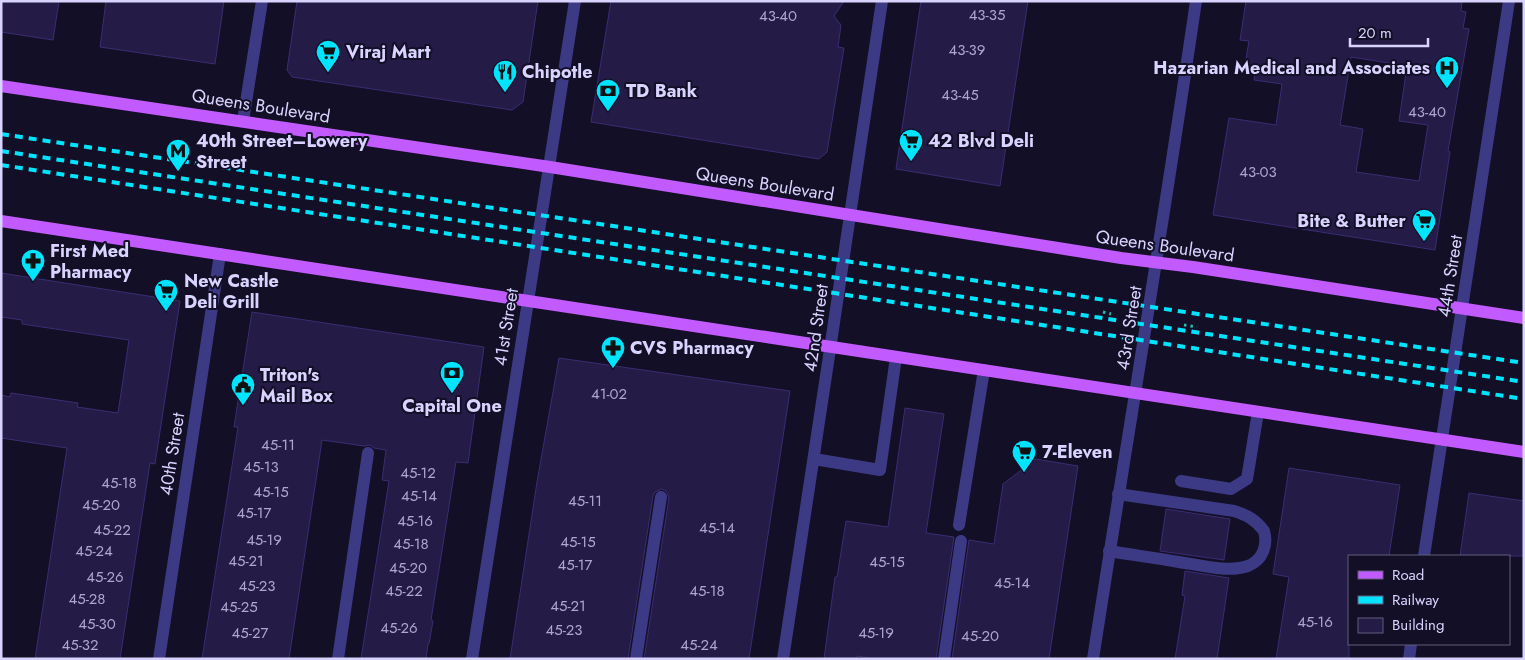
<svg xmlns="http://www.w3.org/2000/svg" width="1525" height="660" font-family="Jost,sans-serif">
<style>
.building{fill:#241b47;stroke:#3b2d73;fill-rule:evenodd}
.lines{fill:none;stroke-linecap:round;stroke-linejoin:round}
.path{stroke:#2fb8b0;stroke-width:3;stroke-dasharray:2.5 4;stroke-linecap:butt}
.lane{stroke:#3d3a85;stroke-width:12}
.street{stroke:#3d3a85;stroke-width:12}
.primary{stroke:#c25bff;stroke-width:12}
.rail{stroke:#00e5ff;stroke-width:4;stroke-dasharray:8 6;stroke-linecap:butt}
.labels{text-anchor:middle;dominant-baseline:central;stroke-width:4;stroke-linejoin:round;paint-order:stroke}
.number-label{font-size:15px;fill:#aca6d1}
.poi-label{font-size:18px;font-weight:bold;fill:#d9d4ff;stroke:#130f26;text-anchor:start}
.street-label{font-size:18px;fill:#d9d4ff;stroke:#130f26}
</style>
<rect width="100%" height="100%" fill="#130f26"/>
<path class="building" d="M1,1H59L53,40L1,32Z
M106,1H224L215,64L100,47Z
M297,1H538L523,102L512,110L292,77L287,70Z
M611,1H844L834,16L841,25L838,47L844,48L827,152L819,159L591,122Z
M921,1H1028L1000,186L896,169Z
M1246,1H1462L1461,11L1466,12L1463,28L1469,29L1448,151L1450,152L1435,250L1213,215L1229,118L1276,125L1282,84L1254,80L1255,73L1244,71L1249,41L1240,40ZM1351,57L1407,66L1399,121L1428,125L1419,181L1356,172L1363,129L1340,125Z
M1,273L180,301L155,464L150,463L120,659H35L67,448L1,438V395L10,397L11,393L78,403L77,407L118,413L129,340L22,324V320L1,317Z
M252,312L484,347L468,463L456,462L431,620L433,621L429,644H428L426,659H361L389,481L382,480L386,450L374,448L370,445L364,446L322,440L289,659H202L238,427H234Z
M559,358L790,391L749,659H644L669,498L666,491L662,489L655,492L653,496L628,659H510L537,482Z
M905,408L944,414L926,533L954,537L936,659H875L857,656L856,659H824L835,577H837L846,521L888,527Z
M1036,459L1078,466L1049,659H952L969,540L994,544L1003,484Z
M1289,468L1400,485L1389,556H1349V659H1276L1289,577L1273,574Z
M1469,493L1524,501V556H1460Z
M1166,509L1230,519L1224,560L1160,551Z
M1185,571L1229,578L1217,659H1175L1185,596L1182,595Z"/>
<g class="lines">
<path class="path" d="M1103,312L1111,314
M1184,325L1197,327"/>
<path class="lane" d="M814,459L880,470L896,357
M1181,481L1231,489L1247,479L1258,412
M959,525L984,370
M1109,551C1133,555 1156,558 1179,562C1200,565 1228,573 1248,566C1263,560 1268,545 1264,531C1256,520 1247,515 1234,511L1118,494
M338,659L368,453
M636,659L661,497
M944,659L961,541"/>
<path class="street" d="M243,121L262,1
M1424,556L1509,1
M159,659L220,254
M472,659L575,1
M783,659C817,440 849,220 882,1
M1093,659C1127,439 1164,221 1196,1
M1409,659L1411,644"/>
<path class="primary" d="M1,86L550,167L1121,258L1193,267L1524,318
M1,221L1524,452"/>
<path class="rail" d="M1,134L1524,363
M1,151L1524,382
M1,165L1524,399"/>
</g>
<defs>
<symbol id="supermarket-pin" viewBox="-11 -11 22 30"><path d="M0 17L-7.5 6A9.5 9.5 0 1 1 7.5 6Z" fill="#00e5ff" stroke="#130f26"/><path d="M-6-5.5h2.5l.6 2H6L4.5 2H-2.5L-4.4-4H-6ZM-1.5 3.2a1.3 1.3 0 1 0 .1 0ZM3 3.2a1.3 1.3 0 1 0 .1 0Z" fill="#111"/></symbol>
<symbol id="hospital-pin" viewBox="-11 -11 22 30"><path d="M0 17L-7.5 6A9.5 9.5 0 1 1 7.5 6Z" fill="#00e5ff" stroke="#130f26"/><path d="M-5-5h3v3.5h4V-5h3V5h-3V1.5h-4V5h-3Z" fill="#111"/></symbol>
<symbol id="restaurant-pin" viewBox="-11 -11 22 30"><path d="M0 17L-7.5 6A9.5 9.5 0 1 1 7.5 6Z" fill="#00e5ff" stroke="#130f26"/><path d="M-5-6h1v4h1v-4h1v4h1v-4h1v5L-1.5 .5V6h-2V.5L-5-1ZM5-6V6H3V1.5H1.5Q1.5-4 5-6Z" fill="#111"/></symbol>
<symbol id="bank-pin" viewBox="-11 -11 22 30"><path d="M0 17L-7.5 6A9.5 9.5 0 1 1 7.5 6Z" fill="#00e5ff" stroke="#130f26"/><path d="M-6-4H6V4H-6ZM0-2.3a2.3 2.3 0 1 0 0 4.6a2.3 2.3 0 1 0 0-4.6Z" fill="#111"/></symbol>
<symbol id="metro-pin" viewBox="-11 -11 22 30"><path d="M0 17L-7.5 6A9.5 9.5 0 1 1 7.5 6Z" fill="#00e5ff" stroke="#130f26"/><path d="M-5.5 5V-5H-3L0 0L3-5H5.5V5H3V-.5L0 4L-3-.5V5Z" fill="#111"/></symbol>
<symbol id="pharmacy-pin" viewBox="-11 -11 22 30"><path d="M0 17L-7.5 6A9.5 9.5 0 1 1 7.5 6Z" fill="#00e5ff" stroke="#130f26"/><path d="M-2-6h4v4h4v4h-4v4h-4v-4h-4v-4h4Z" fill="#111"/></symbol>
<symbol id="civic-pin" viewBox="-11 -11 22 30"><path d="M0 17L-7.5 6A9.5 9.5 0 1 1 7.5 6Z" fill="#00e5ff" stroke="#130f26"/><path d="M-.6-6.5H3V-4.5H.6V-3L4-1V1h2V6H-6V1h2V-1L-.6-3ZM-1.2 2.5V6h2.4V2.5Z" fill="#111"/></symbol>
</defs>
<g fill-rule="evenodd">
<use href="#supermarket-pin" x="314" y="38" width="28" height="38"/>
<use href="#hospital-pin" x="1433" y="54" width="28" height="38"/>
<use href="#restaurant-pin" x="491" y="58" width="28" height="38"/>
<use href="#bank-pin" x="594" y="77" width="28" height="38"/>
<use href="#supermarket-pin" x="897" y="127" width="28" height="38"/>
<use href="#metro-pin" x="164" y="137" width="28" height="38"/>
<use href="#supermarket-pin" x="1410" y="207" width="28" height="38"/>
<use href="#pharmacy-pin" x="19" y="247" width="28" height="38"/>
<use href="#supermarket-pin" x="152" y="277" width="28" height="38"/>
<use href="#pharmacy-pin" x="599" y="334" width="28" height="38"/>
<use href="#bank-pin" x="438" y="359" width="28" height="38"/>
<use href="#civic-pin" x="229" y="371" width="28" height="38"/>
<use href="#supermarket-pin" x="1010" y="438" width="28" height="38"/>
</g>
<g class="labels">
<g class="number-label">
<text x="987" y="15">43-35</text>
<text x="778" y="16">43-40</text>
<text x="967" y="50">43-39</text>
<text x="960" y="95">43-45</text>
<text x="1427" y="112">43-40</text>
<text x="1258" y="172">43-03</text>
<text x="609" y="394">41-02</text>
<text x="278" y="445">45-11</text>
<text x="261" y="467">45-13</text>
<text x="418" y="473">45-12</text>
<text x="119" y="483">45-18</text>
<text x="271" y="492">45-15</text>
<text x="419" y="496">45-14</text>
<text x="585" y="501">45-11</text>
<text x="101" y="505">45-20</text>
<text x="254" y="513">45-17</text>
<text x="415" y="521">45-16</text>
<text x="717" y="528">45-14</text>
<text x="112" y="530">45-22</text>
<text x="264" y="540">45-19</text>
<text x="578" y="542">45-15</text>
<text x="411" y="544">45-18</text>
<text x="94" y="551">45-24</text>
<text x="246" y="561">45-21</text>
<text x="887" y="562">45-15</text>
<text x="575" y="565">45-17</text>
<text x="408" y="568">45-20</text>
<text x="105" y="577">45-26</text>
<text x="1012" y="583">45-14</text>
<text x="257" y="586">45-23</text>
<text x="404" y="591">45-22</text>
<text x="707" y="591">45-18</text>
<text x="87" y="599">45-28</text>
<text x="568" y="606">45-21</text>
<text x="239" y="607">45-25</text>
<text x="1315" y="622">45-16</text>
<text x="97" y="624">45-30</text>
<text x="399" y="628">45-26</text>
<text x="564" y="630">45-23</text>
<text x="250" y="633">45-27</text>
<text x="876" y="633">45-19</text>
<text x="980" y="636">45-20</text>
<text x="80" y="645">45-32</text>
<text x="699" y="645">45-24</text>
</g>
<g class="poi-label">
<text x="346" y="52">Viraj Mart</text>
<text x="1430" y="68" text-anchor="end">Hazarian Medical and Associates</text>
<text x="522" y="72">Chipotle</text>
<text x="626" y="91">TD Bank</text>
<text x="196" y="141">40th Street–Lowery<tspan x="196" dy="21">Street</tspan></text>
<text x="928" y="141">42 Blvd Deli</text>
<text x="1406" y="221" text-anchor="end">Bite &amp; Butter</text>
<text x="50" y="251">First Med<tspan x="50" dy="21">Pharmacy</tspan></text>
<text x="184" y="281">New Castle<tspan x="184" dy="21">Deli Grill</tspan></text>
<text x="630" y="348">CVS Pharmacy</text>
<text x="260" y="375">Triton's<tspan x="260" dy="21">Mail Box</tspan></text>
<text x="452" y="406" text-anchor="middle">Capital One</text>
<text x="1042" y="452">7-Eleven</text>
</g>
<g class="street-label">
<text transform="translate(261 106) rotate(9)">Queens Boulevard</text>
<text transform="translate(765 184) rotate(9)">Queens Boulevard</text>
<text transform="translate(1165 246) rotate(8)">Queens Boulevard</text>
<text transform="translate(1450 276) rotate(-81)">44th Street</text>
<text transform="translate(506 327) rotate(-81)">41st Street</text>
<text transform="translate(816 328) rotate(-82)">42nd Street</text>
<text transform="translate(1129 328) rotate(-81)">43rd Street</text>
<text transform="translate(172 454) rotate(-81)">40th Street</text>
</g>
</g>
<rect width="1525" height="660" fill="none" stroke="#d9d4ff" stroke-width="5"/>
<rect x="1348" y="555" width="162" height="90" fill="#130f26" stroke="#625e7d"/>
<rect x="1358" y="571" width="25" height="8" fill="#c25bff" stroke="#625e7d"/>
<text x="1392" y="580" font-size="15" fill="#d9d4ff">Road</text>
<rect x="1358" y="596" width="25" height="8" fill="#00e5ff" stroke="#625e7d"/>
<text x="1392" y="605" font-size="15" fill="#d9d4ff">Railway</text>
<rect x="1358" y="618" width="25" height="15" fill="#241b47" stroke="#625e7d"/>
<text x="1392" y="630" font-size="15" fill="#d9d4ff">Building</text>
<path d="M1350 38v8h78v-8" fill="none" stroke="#d9d4ff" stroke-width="2.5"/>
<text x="1358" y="38" font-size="15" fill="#d9d4ff" stroke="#130f26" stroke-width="4" paint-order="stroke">20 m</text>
</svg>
